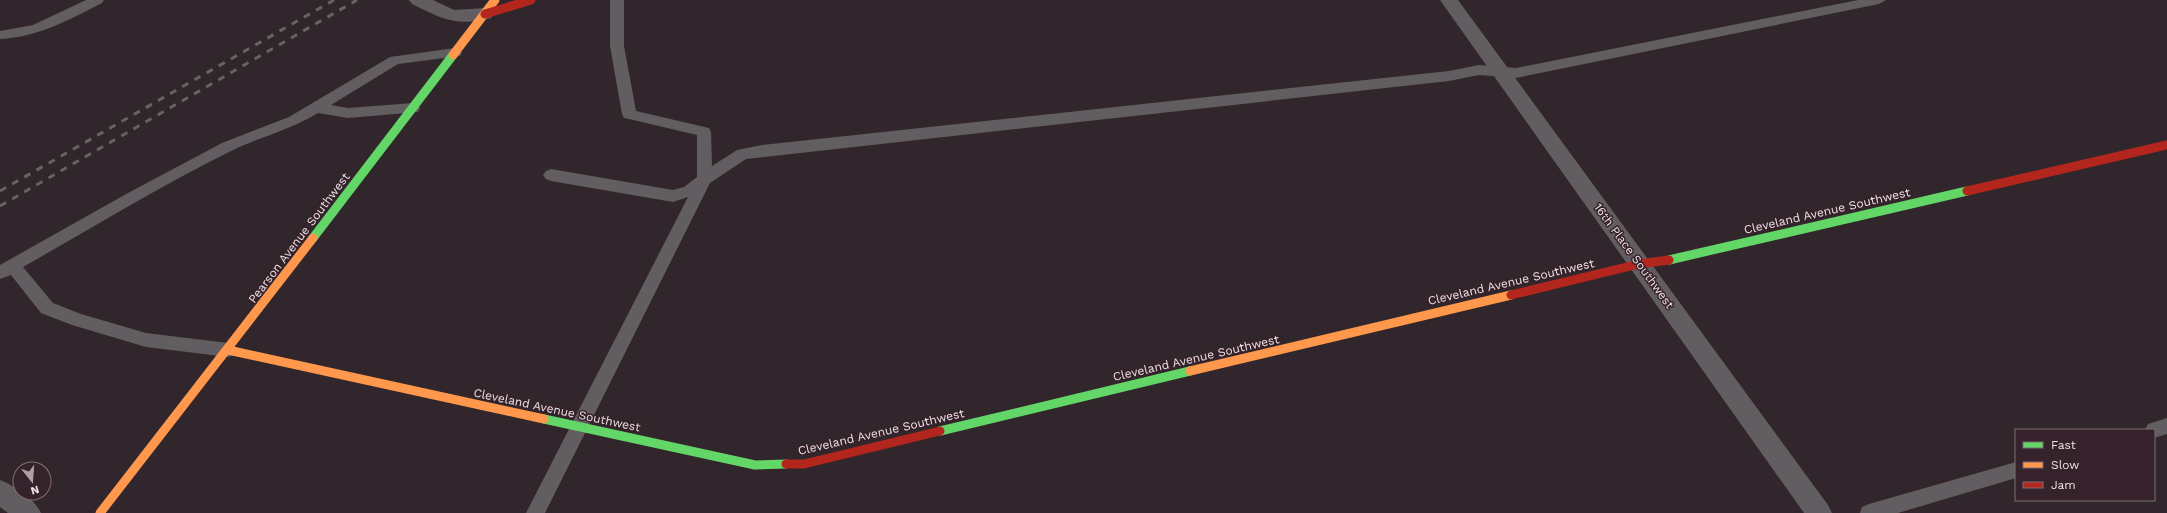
<svg xmlns="http://www.w3.org/2000/svg" width="2167" height="513" font-family="'Work Sans',sans-serif">
<style>
.lines{fill:none;stroke-linecap:round;stroke-linejoin:round}
.lane{fill:#625d60;fill-rule:evenodd}
.street{fill:#625d60;fill-rule:evenodd}
.fast{stroke:#63d668;stroke-width:9}
.slow{stroke:#ff974d;stroke-width:9}
.jam{stroke:#b3261e;stroke-width:9}
.rail{stroke:#686265;stroke-width:3;stroke-dasharray:7 7;stroke-linecap:butt}
.labels{text-anchor:middle;dominant-baseline:central;stroke-width:3;stroke-linejoin:round;paint-order:stroke}
.street-label{font-size:12px;fill:#eee1e6;stroke:#35222a}
</style>
<rect width="100%" height="100%" fill="#31262b"/>
<g class="lines">
<path class="lane" d="M86,0H104L102,3C69,20 38,37 0,39V31L33,25Z
M610,0H624V46L636,111L709,128L711,132L712,166L737,150L762,145L1449,71L1479,65L1516,68L1858,0H1886L1879,4L1516,78L1479,75L1449,81L746,159L710,183L545,513H526L688,197L673,202L551,181L546,179L543,175L546,171L551,169L673,190L684,187L697,177V135L629,119L624,118L622,114L610,46Z
M455,48L460,50L462,53L460,56L398,64L331,105L348,108L413,103L418,104L420,108L418,112L348,118L318,113C290,130 260,137 231,151C160,186 92,228 23,267L53,303L81,314L146,333L228,343L234,345L237,350L234,355L228,357L146,347L72,325L41,313L11,275L0,279V265L128,193L222,143L289,117L390,57Z
M2167,418V434L2154,438V430H2145L2148,424Z
M2016,462V478L1898,513H1860L1862,507L1869,504Z"/>
<path class="street" d="M409,0H433L454,10L485,8L491,10L494,14L491,18C457,27 442,19 412,4Z
M1440,0H1458L1828,505L1832,513H1804Z
M0,480C15,486 34,498 41,513H8L0,507Z"/>
<path class="fast" d="M313,238L453,55
M1669,260L1967,191
M544,419L755,465L786,464
M940,431L1190,371"/>
<path class="slow" d="M453,55L495,0
M228,350L544,419
M1190,371L1511,295
M100,513L313,238"/>
<path class="jam" d="M485,14L531,0
M1967,191L2167,145
M1511,295L1639,264L1669,260
M786,464H804L940,431"/>
<path class="rail" d="M0,191L334,0
M0,206L357,0"/>
</g>
<g class="labels">
<g class="street-label">
<text transform="translate(1827 211) rotate(-13)">Cleveland Avenue Southwest</text>
<text transform="translate(299 238) rotate(-53)">Pearson Avenue Southwest</text>
<text transform="translate(1634 256) rotate(54)">16th Place Southwest</text>
<text transform="translate(1511 282) rotate(-13)">Cleveland Avenue Southwest</text>
<text transform="translate(1196 358) rotate(-13)">Cleveland Avenue Southwest</text>
<text transform="translate(557 410) rotate(12)">Cleveland Avenue Southwest</text>
<text transform="translate(881 432) rotate(-13)">Cleveland Avenue Southwest</text>
</g>
</g>
<rect x="2015" y="429" width="140" height="72" fill="#35222a" stroke="#7f6e75"/>
<rect x="2023" y="442" width="20" height="6" fill="#63d668" stroke="#7f6e75"/>
<text x="2051" y="449" font-size="12" fill="#eee1e6">Fast</text>
<rect x="2023" y="462" width="20" height="6" fill="#ff974d" stroke="#7f6e75"/>
<text x="2051" y="469" font-size="12" fill="#eee1e6">Slow</text>
<rect x="2023" y="482" width="20" height="6" fill="#b3261e" stroke="#7f6e75"/>
<text x="2051" y="489" font-size="12" fill="#eee1e6">Jam</text>
<g transform="translate(32 481) rotate(163)"><circle r="19" fill="#35222a" stroke="#7f6e75"/>
<path d="M0-3L7 15L0 10L-7 15Z" fill="#aca0a5"/>
<text y="-6" font-size="11" font-weight="bold" text-anchor="middle" fill="#eee1e6">N</text>
</g>
</svg>
